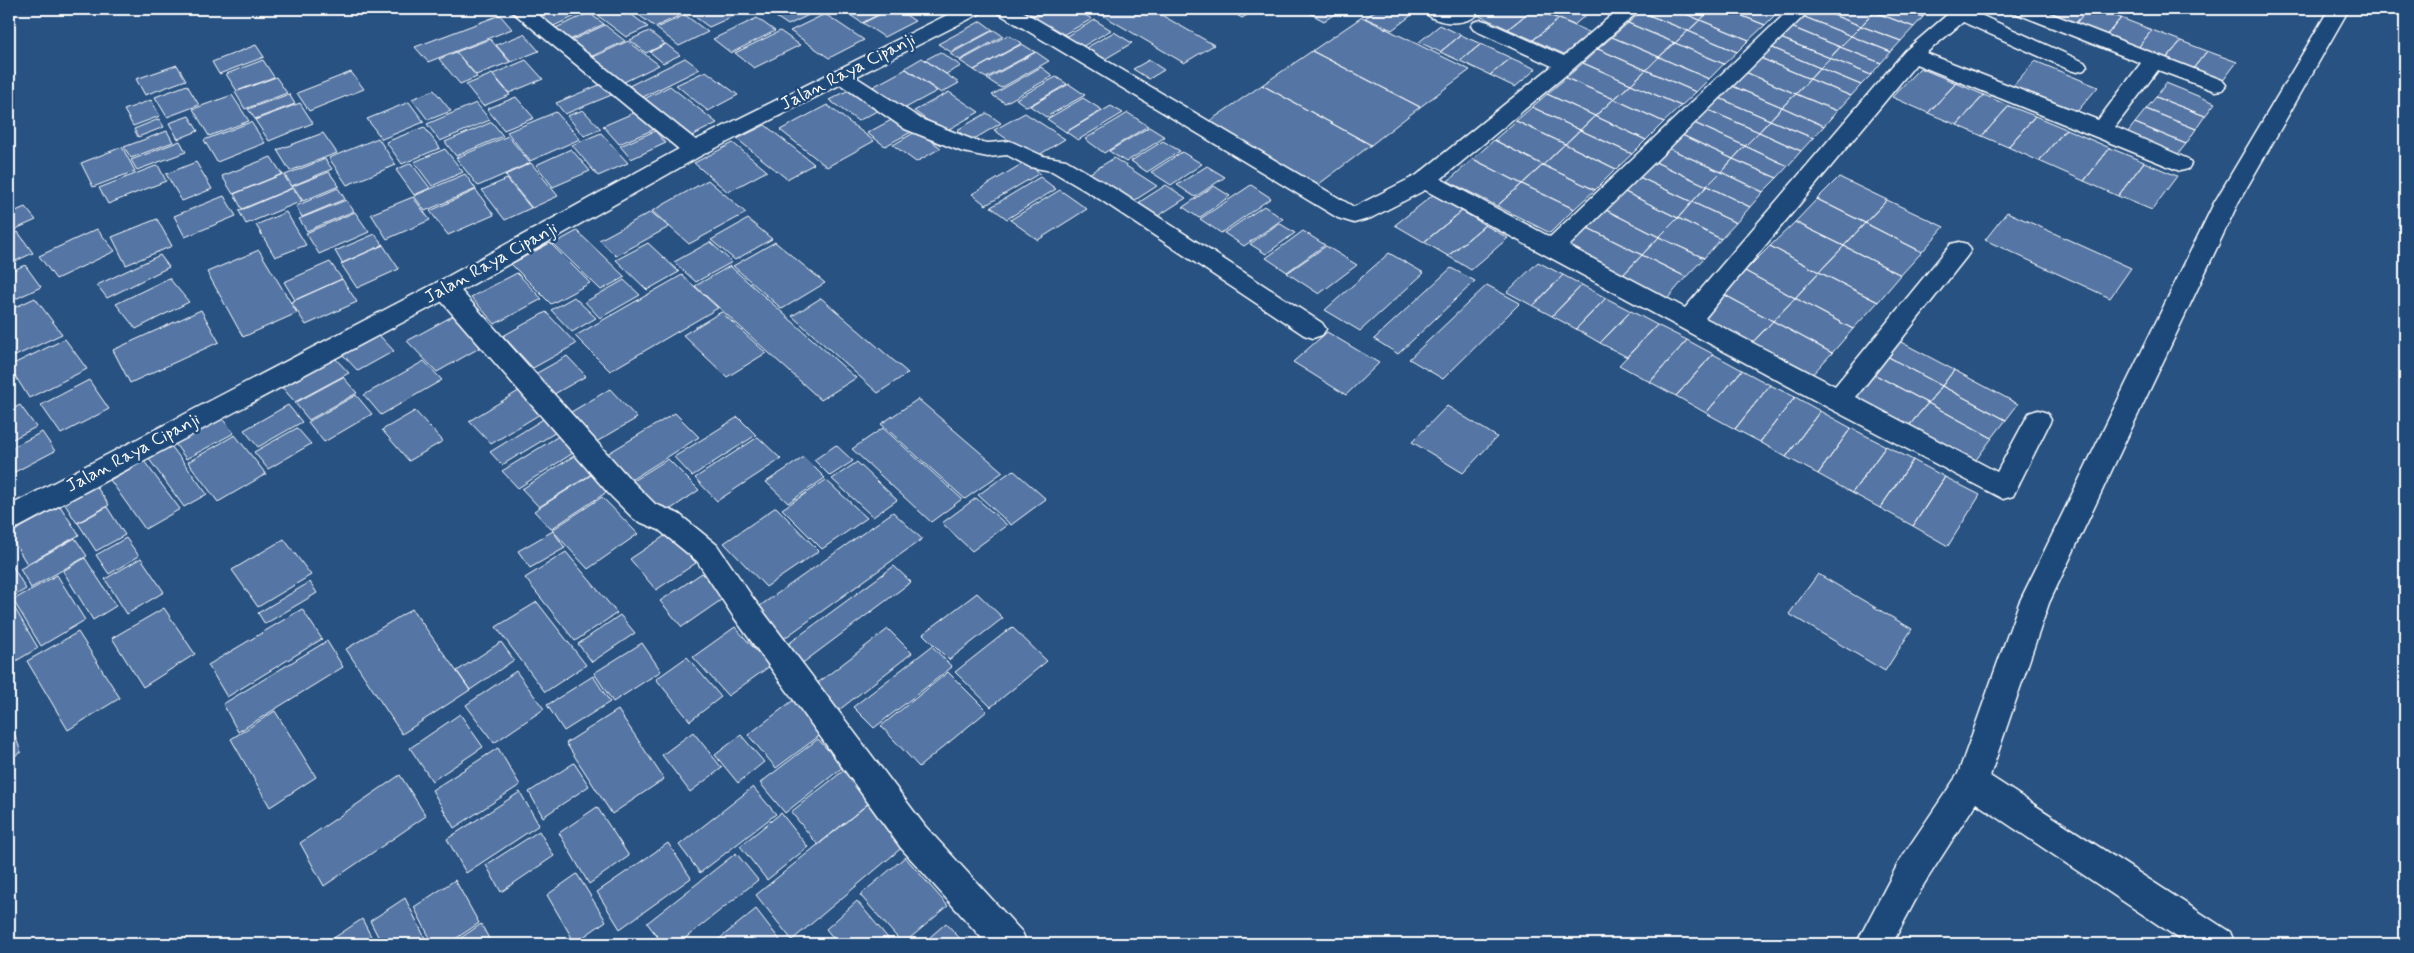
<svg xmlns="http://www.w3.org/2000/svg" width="2414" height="953" font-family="Mynerve,sans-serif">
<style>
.building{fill:#5476a4;stroke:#fff}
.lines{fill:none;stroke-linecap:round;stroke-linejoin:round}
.street-casing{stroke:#fff;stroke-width:3}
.secondary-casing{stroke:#fff;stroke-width:3}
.street{fill:#1f4a7a;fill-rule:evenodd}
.secondary{fill:#1f4a7a;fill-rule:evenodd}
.labels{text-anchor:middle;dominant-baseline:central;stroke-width:5;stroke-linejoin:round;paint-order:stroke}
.street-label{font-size:18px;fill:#fff;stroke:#1f4a7a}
</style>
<rect width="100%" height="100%" fill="#285282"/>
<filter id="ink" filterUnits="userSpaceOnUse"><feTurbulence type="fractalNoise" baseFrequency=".02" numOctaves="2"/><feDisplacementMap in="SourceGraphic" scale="10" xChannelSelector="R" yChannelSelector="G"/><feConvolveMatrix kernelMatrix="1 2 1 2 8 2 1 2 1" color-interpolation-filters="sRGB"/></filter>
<g filter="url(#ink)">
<path class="building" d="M525,9H588L589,10L549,28Z
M612,9H624L648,27L626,37L597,15Z
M635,9H676L683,14L655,27L632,10Z
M684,9H735L740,13L709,27Z
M764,9H810L815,12L788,25Z
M841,9H889L862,23Z
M891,9H897L915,21L884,37L863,23Z
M1013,9H1047L1029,19Z
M1052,9H1075L1092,19L1061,36L1033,19Z
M1092,9H1151L1214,45L1184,63Z
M1226,9H1258L1242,18Z
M1302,9H1331L1338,12L1324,21Z
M1378,9H1401L1413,14L1392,30L1365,18Z
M1479,9H1533L1508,29L1473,13Z
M1533,9L1559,19L1533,40L1508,29Z
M1535,9H1561L1552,16Z
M1561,9H1593L1574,25L1552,16Z
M1644,9H1674L1700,20L1688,31L1641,12Z
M1674,9H1712L1700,20Z
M1712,9H1725L1765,25L1749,40L1700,20Z
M1725,9H1762L1776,14L1765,25Z
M1806,9H1818L1861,26L1851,36L1800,15Z
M1818,9H1866L1874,12L1861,26Z
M1876,9H1901L1923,17L1914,27L1874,12Z
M1901,9H1930L1923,17Z
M2057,9H2088L2074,25L2051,16Z
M2088,9H2097L2121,18L2105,37L2074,25Z
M1641,12L1688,31L1675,43L1628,23Z
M1874,12L1914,27L1901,41L1861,26Z
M589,13L604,24L565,42L551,30Z
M825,14L864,40L829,58L790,31Z
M500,15L512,29L428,62L415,47Z
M685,15L708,32L679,46L656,28Z
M1800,15L1851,36L1840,47L1789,26Z
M1362,17L1470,70L1420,107L1312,51Z
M757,18L775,31L731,53L713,39Z
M2121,18L2152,30L2137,49L2105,37Z
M1559,19L1591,33L1566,55L1533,40Z
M1095,20L1111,30L1080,48L1063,38Z
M1700,20L1749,40L1737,52L1688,31Z
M981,21L993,30L951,52L938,44Z
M1628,23L1675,43L1659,57L1612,37Z
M605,25L625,41L588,58L568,42Z
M1440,25L1461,35L1440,52L1419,42Z
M1789,26L1840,47L1830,58L1778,37Z
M1861,26L1901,41L1891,52L1851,36Z
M994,30L1003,36L960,60L950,54Z
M2152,30L2181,41L2165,60L2137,49Z
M649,31L665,44L646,53L630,40Z
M780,31L800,45L754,68L735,53Z
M1688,31L1737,52L1724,64L1675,43Z
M1114,32L1132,43L1100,62L1082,50Z
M524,34L539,51L511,62L496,45Z
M1008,35L1022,43L974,70L960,61Z
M1461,35L1481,44L1460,61L1440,52Z
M1851,36L1891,52L1881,63L1840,47Z
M1612,37L1659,57L1646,70L1598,49Z
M1778,37L1830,58L1820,68L1768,46Z
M490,39L510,62L476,75L456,52Z
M628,41L659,65L620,84L589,59Z
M2181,41L2207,51L2192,70L2165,60Z
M1675,43L1724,64L1709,79L1659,57Z
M666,44L680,55L663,63L650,52Z
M1022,44L1035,52L986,78L974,70Z
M1481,44L1511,58L1490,75L1460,61Z
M256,45L264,57L219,74L212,62Z
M1768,46L1820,68L1810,79L1758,57Z
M1840,47L1881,63L1871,75L1830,58Z
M1598,49L1646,70L1631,84L1583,63Z
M1312,51L1420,107L1371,145L1262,85Z
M2207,51L2237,62L2222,82L2192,70Z
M456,52L477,77L460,84L439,59Z
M940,52L961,66L946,74L925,60Z
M1036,52L1049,61L1001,88L987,79Z
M1659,57L1709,79L1696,92L1646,70Z
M1758,57L1810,79L1796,94L1743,71Z
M685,58L700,69L643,97L629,86Z
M922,58L959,83L941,93L905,68Z
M1511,58L1536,69L1515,87L1490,75Z
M1830,58L1871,75L1861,85L1820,68Z
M263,60L274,77L237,91L226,74Z
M526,60L543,79L509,93L493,74Z
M1149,60L1164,70L1149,79L1133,69Z
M2035,61L2098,87L2076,113L2012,87Z
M1583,63L1631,84L1614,99L1566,78Z
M177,65L186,80L145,95L136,79Z
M1041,67L1053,76L1005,103L992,95Z
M1820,68L1861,85L1851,96L1810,79Z
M1920,68L1956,83L1928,113L1892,97Z
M906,69L937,91L898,112L867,90Z
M1646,70L1696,92L1681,106L1631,84Z
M706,71L738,95L708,111L676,85Z
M1743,71L1796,94L1782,107L1730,85Z
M351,72L364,89L309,111L297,93Z
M492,74L510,95L483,106L466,85Z
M276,77L287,93L245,109L235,92Z
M1056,77L1067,84L1027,107L1016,99Z
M1566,78L1614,99L1595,116L1547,94Z
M1810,79L1851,96L1837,111L1796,94Z
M604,83L614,94L565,114L556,103Z
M1956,83L1984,95L1957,125L1928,113Z
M2166,83L2215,103L2205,116L2156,97Z
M1069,84L1085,95L1046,117L1030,106Z
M1631,84L1681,106L1664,122L1614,99Z
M187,85L199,105L167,117L155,97Z
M1262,85L1371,145L1315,187L1205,124Z
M1730,85L1782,107L1770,120L1717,97Z
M670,86L717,123L688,138L642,100Z
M434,90L451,111L428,120L412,99Z
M849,90L877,111L858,121L829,100Z
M949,92L979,112L944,132L914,111Z
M289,94L295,104L255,119L248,109Z
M1547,94L1595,116L1580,130L1532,107Z
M1796,94L1837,111L1824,126L1782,107Z
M232,95L249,121L209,136L193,109Z
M1984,95L2009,106L1982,136L1957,125Z
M516,97L534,118L504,130L487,109Z
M1717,97L1770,120L1759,132L1706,109Z
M2156,97L2205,116L2196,129L2146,109Z
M1083,98L1102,110L1066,132L1047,119Z
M1614,99L1664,122L1646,140L1595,116Z
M151,100L160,116L133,126L124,110Z
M409,102L424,122L382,139L367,119Z
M300,103L313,123L269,141L255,120Z
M476,103L490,120L440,141L427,124Z
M827,105L874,141L827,167L780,130Z
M1111,106L1123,113L1078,140L1066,132Z
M2009,106L2035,116L2008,147L1982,136Z
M1532,107L1580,130L1565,144L1516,121Z
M1782,107L1824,126L1813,138L1770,120Z
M1706,109L1759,132L1745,146L1692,122Z
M2146,109L2196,129L2186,144L2135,123Z
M583,110L601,129L584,136L567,116Z
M638,111L655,129L619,144L603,126Z
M556,112L580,139L530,161L507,132Z
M987,113L1001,123L971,141L957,130Z
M1025,113L1065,139L1034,158L994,130Z
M1128,113L1148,126L1104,153L1085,139Z
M189,116L198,131L178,139L169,123Z
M1595,116L1646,140L1632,154L1580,130Z
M2035,116L2066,129L2039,161L2008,147Z
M897,117L915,130L885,146L867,133Z
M159,119L164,127L138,137L134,129Z
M1770,120L1813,138L1801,151L1759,132Z
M1516,121L1565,144L1543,165L1494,140Z
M251,122L265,143L217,162L204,140Z
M492,122L503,136L456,156L445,142Z
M1692,122L1745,146L1733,159L1680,134Z
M2135,123L2186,144L2174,159L2123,138Z
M765,125L814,164L787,179L737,139Z
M424,127L440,148L402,164L386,142Z
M1149,127L1165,137L1126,162L1109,151Z
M2066,129L2110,148L2084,181L2039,161Z
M1580,130L1632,154L1616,169L1565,144Z
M167,131L173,142L131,158L124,147Z
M655,131L666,143L631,159L620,146Z
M917,131L941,148L916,162L893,145Z
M1759,132L1801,151L1788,166L1745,146Z
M323,133L337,153L290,171L277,150Z
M601,133L628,163L598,176L572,145Z
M1680,134L1733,159L1721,172L1666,147Z
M508,136L530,163L478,186L456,158Z
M378,138L396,165L347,185L329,158Z
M1494,140L1543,165L1522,184L1473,159Z
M180,141L186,152L137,170L131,160Z
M1163,141L1180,151L1147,172L1131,161Z
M733,143L767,171L728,192L694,163Z
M1565,144L1616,169L1595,190L1543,165Z
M1745,146L1788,166L1777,178L1733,159Z
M122,147L135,171L93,187L81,163Z
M1666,147L1721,172L1707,186L1653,161Z
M2110,148L2144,162L2118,196L2084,181Z
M445,149L463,172L432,186L414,162Z
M571,149L590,171L553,187L536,165Z
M1182,152L1202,164L1171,185L1151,172Z
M271,157L282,174L233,194L222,176Z
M1114,158L1157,186L1129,204L1087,175Z
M325,159L332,169L292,186L285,175Z
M1473,159L1522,184L1497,206L1448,181Z
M1733,159L1777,178L1763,192L1721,172Z
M1653,161L1707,186L1692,202L1637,176Z
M196,162L212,189L182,201L166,174Z
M1025,162L1040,173L986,205L972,194Z
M2144,162L2177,176L2152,210L2118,196Z
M411,163L430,188L414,195L396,170Z
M531,163L558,196L532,208L505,175Z
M158,165L166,181L108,204L99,188Z
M1543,165L1595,190L1574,209L1522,184Z
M1207,166L1225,177L1195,197L1177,185Z
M329,172L339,186L303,201L293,186Z
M1721,172L1763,192L1750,207L1707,186Z
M283,174L292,188L242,209L234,194Z
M465,174L476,189L425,211L414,196Z
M1637,176L1692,202L1678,218L1623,191Z
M1040,177L1056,189L1007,219L991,207Z
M1839,177L1887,200L1865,223L1817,199Z
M507,179L531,208L505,220L482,190Z
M708,180L746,213L689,244L652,211Z
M1522,184L1574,209L1550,233L1497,206Z
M1166,185L1186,198L1158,216L1138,203Z
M1251,185L1271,198L1221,233L1200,219Z
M1214,186L1230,196L1199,218L1183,207Z
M1707,186L1750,207L1736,223L1692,202Z
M293,188L302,201L246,224L239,211Z
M338,188L345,199L302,217L296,206Z
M476,190L494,215L448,235L430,211Z
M1060,190L1087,209L1038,240L1010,220Z
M1623,191L1678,218L1659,237L1604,209Z
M1433,195L1462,211L1424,242L1395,225Z
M224,196L236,216L185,237L174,216Z
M413,197L430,220L387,239L371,214Z
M1817,199L1865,223L1844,246L1795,222Z
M346,200L354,211L307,231L299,219Z
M1887,200L1944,227L1922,252L1865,223Z
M1692,202L1736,223L1721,239L1678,218Z
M1264,206L1283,219L1244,246L1224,233Z
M25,207L36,220L9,232V214Z
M1604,209L1659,237L1642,255L1586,227Z
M1462,211L1485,225L1448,256L1424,242Z
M286,212L306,245L275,257L256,225Z
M355,212L369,232L319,254L306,233Z
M651,212L669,227L616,256L599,240Z
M2007,212L2131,268L2110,298L1985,240Z
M1678,218L1721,239L1704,258L1659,237Z
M157,219L172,246L126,265L112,237Z
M748,219L772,239L735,260L711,240Z
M1795,222L1844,246L1819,272L1770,246Z
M1279,223L1295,233L1266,254L1250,244Z
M1865,223L1922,252L1901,275L1844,246Z
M1485,225L1508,238L1471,270L1448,256Z
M1586,227L1642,255L1623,275L1567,246Z
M97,229L115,251L56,279L39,256Z
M577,231L625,277L601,290L553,244Z
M1303,231L1325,245L1287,272L1266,258Z
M18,232L33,253L9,264V236Z
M375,234L383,245L342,263L335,251Z
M1659,237L1704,258L1686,277L1642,255Z
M710,242L732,262L696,282L674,262Z
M775,242L825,283L782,309L733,266Z
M550,243L590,283L551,304L511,264Z
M648,243L679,272L647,290L616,260Z
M383,245L399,269L357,288L341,264Z
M1326,246L1357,265L1319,294L1287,273Z
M1770,246L1819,272L1795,298L1745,271Z
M1844,246L1901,275L1878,302L1819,272Z
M259,250L297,313L243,337L207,272Z
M1389,253L1424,273L1360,331L1325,310Z
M160,255L169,267L107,298L97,285Z
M1642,255L1686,277L1668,298L1623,275Z
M330,262L342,279L295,300L284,282Z
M1538,262L1563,275L1533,306L1507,292Z
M25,265L41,287L9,302V272Z
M730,266L856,378L821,400L695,286Z
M1451,268L1475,281L1398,354L1374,339Z
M1745,271L1795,298L1773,321L1723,294Z
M1819,272L1878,302L1853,329L1795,298Z
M517,273L542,299L495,324L471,297Z
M682,275L718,308L610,371L575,336Z
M1563,275L1582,285L1552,316L1533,306Z
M169,278L189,302L136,329L116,304Z
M342,279L357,302L306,325L291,302Z
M624,280L640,295L600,318L585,302Z
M1487,285L1520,303L1443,379L1409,359Z
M1582,285L1606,298L1576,329L1552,316Z
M1723,294L1773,321L1751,344L1700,316Z
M574,297L596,318L572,332L551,310Z
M35,298L62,334L11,358L9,355V310Z
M821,298L908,373L878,393L792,316Z
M1606,298L1631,311L1600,343L1576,329Z
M1795,298L1853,329L1832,353L1773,321Z
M201,310L219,342L130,383L113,350Z
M1631,311L1657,325L1627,357L1600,343Z
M460,312L490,342L437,372L407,341Z
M546,312L576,344L533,368L503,336Z
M721,312L766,353L727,377L683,335Z
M1773,321L1832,353L1810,377L1751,344Z
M1657,325L1687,340L1650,382L1619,365Z
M1327,332L1379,363L1346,395L1293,362Z
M379,335L394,351L358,371L343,355Z
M65,339L87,369L29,398L9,366Z
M1687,340L1713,354L1676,396L1650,382Z
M1897,340L1954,370L1942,386L1885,355Z
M1713,354L1742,370L1706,413L1676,396Z
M1885,355L1942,386L1928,403L1870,372Z
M333,356L349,373L295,402L280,385Z
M567,356L586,376L549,397L530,377Z
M424,361L442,380L381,415L364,395Z
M1742,370L1770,385L1735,429L1706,413Z
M1954,370L2018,404L2006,420L1942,386Z
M1870,372L1928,403L1908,427L1850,395Z
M343,377L357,393L309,420L295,403Z
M89,380L109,409L61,434L41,405Z
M1770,385L1795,397L1760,442L1735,429Z
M1942,386L2006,420L1992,438L1928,403Z
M522,389L545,411L491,444L469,421Z
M610,389L637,418L593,444L566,415Z
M356,395L372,414L324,442L308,422Z
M1795,397L1820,411L1786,457L1760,442Z
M918,399L1003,472L965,499L881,424Z
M1928,403L1992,438L1973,464L1908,427Z
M20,405L36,427L9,441V411Z
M288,405L302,422L258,447L244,430Z
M1447,406L1497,437L1463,473L1412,442Z
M415,411L443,441L409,461L382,430Z
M1820,411L1851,428L1818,474L1786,457Z
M675,413L699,437L631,480L607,454Z
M220,416L234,433L186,459L173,441Z
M738,417L756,435L692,476L674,457Z
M545,418L558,431L502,465L490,452Z
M297,428L311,444L268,469L254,452Z
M883,428L962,499L931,522L852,449Z
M1851,428L1886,446L1852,493L1818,474Z
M42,432L55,451L9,475V449Z
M562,434L578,450L518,488L502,471Z
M235,435L266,474L218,502L188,462Z
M758,437L781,459L717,501L695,478Z
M169,443L207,494L184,507L146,455Z
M836,445L853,461L830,476L814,460Z
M1886,446L1913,460L1880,508L1852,493Z
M580,452L598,470L539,507L522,489Z
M804,457L825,478L788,503L766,482Z
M668,459L699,490L662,515L631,482Z
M1913,460L1945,477L1913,526L1880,508Z
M144,461L180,509L145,529L110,480Z
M857,462L897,500L873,517L832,479Z
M599,470L616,486L551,529L534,511Z
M1013,470L1046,499L1011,525L978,495Z
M1945,477L1980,495L1948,546L1913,526Z
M826,480L867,518L822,549L782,509Z
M96,486L109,505L77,523L64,503Z
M602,497L638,534L588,569L552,530Z
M976,498L1007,525L972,551L942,523Z
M60,506L79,535L27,564L9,534Z
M107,507L125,535L96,551L78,523Z
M776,507L819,551L766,587L724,543Z
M893,512L922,539L782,640L754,610Z
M553,531L565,548L530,568L518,551Z
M669,533L696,563L656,590L630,559Z
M75,538L87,556L31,588L20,569Z
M126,538L139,556L109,574L96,555Z
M284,539L311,575L258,607L232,570Z
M566,552L617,613L575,641L525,578Z
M85,558L116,606L93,620L63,571Z
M141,558L164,592L127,614L105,579Z
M12,565L26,589L9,599V567Z
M894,566L911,582L800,665L784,647Z
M702,573L724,598L682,627L660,601Z
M1818,574L1912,629L1885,671L1789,614Z
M57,575L85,620L41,646L13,600Z
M310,582L317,593L265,624L258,613Z
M977,593L1003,618L949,660L923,634Z
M10,600L38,648L9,665V601Z
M537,602L586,665L545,692L496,627Z
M164,608L195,654L143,687L112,638Z
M302,609L322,639L227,697L208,665Z
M412,609L470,690L402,734L346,649Z
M620,615L635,633L592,662L578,644Z
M735,627L770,666L728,696L693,657Z
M1012,627L1047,661L991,707L955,672Z
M888,629L912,653L839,710L815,685Z
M78,632L120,698L68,730L27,661Z
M327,641L343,667L238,732L223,704Z
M501,642L514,660L470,690L457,671Z
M642,643L661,671L613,702L594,673Z
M932,646L952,667L874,728L853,707Z
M687,657L721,697L690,721L656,679Z
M516,671L544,709L494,743L466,705Z
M948,672L987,711L919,767L881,726Z
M593,676L610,702L564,731L547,705Z
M800,695L830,728L776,768L748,735Z
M618,710L664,779L612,814L566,743Z
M275,711L316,777L270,807L231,739Z
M460,714L483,747L432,781L410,748Z
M9,719L21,752L9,759Z
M693,732L722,768L690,792L662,755Z
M741,735L764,762L738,783L715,755Z
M818,739L843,767L785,813L760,783Z
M498,748L520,785L454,828L432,790Z
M574,763L589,786L543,817L529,792Z
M848,767L875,798L818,845L791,812Z
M400,775L426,816L324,886L300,843Z
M753,787L776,814L700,873L679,845Z
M520,792L539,825L466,873L447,839Z
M869,803L905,845L792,940L756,895Z
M597,807L629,856L589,884L559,833Z
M781,813L808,847L767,880L740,846Z
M539,831L554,856L501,892L486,865Z
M668,843L691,878L620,929L597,892Z
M736,853L758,880L678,944H663L647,923Z
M905,857L948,906L903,944L860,895Z
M577,874L606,921L575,943L547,895Z
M455,880L479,923L448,944H433L414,907Z
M405,898L428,944H382L370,921Z
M857,901L893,944H838L826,929Z
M756,909L783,944H713Z
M362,919L375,944H329L328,942Z
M946,923L965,944H922Z
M481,924L492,944H452Z"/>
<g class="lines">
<defs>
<path id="street" d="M509,9H531L702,145L705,150L702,155L694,157L686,155Z
M995,9H1019L1354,207L1417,175L1552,66L1474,30L1471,26L1474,22L1481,20L1488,22L1564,56L1619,9H1641L1573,69L1441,179L1550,237L1790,9H1811L1569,246L1685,308L1905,51L1948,14L1942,9H1976L1974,12L2084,62L2087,66L2084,70L2077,72L2070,70L1963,22L1926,53L2098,120L2141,63L2015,13L2012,9H2039L2222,80L2226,85L2222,90L2215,91L2158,70L2115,127L2188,159L2191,164L2188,169L2180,171L1916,64L1705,318L1835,386L1951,244L1959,242L1967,244L1971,250L1967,256L1856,397L1997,472L2029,413L2038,410L2047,413L2051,420L2013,496L2003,499L1829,408L1425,190L1371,218L1354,223L1338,218L998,13Z
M1422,9H1448L1453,11L1483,9C1471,27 1435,27 1422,9Z
M2329,9H2349L2238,203L2049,603L1990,776L2230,932L2235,944H2187L1976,803L1924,884L1892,944H1856L1900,860L1958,774L2019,603L2214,203Z
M841,70L848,72L921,119L976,141L988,143L1010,141L1043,156L1066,160L1117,190L1322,323L1326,329L1322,335L1313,338L1304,335L1101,200L1052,171L1030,167L1007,155L988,157L963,152L905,129L834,80L830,76L834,72Z
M445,280L454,283L629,478L655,504L679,514L717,545L753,598L925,826L1022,932L1027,944H987L901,848L733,616L697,561L659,530L635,520L609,494L436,295L433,289L436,283Z"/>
<path id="secondary" d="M959,9H984L981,13L702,155L454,295L19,527L9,530V506L436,283L686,145Z"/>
</defs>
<use href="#street" class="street-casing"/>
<use href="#secondary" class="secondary-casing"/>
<use href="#street" class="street"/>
<use href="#secondary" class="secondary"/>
</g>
</g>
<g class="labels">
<g class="street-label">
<text transform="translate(848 72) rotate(-27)">Jalan Raya Cipanji</text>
<text transform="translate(491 263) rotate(-29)">Jalan Raya Cipanji</text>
<text transform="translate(133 453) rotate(-28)">Jalan Raya Cipanji</text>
</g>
</g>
<rect width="2414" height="953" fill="none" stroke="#1f4a7a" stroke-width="30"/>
<rect x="15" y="15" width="2384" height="923" fill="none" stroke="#fff" stroke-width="2" filter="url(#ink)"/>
</svg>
